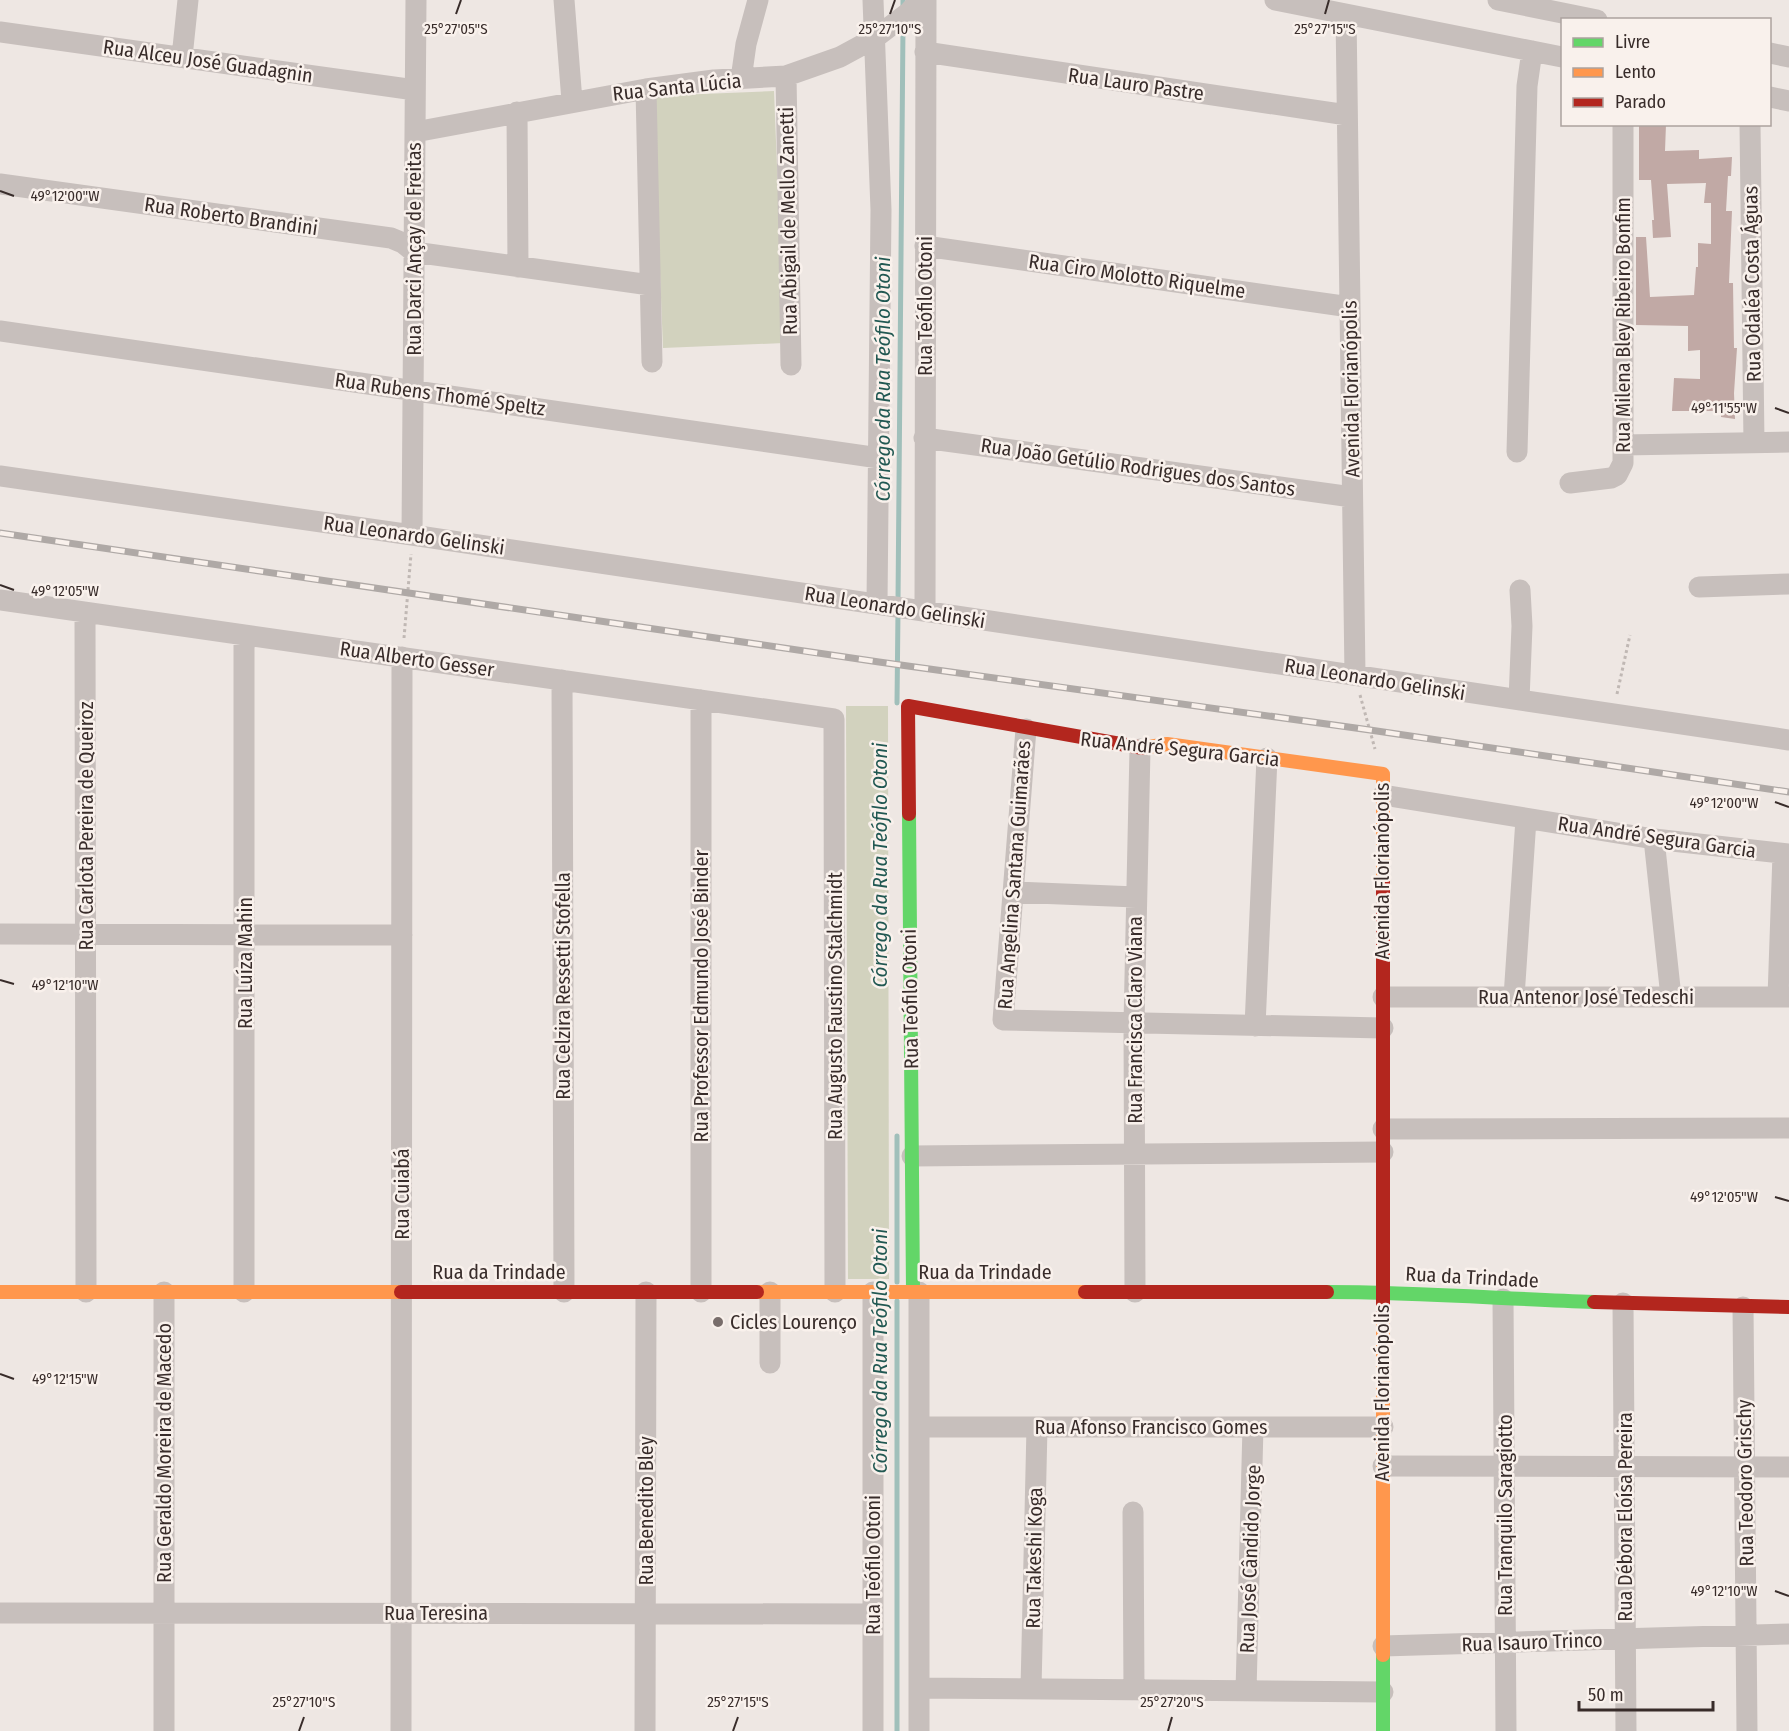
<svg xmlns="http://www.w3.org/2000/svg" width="1789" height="1731" font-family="'Fira Sans Condensed',sans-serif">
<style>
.green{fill:#d2d2be}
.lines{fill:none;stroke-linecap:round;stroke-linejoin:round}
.stream{stroke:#a0bfba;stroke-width:5}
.building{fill:#c1a9a5}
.path{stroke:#c0b8b4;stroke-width:3;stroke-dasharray:3 3;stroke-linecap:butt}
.street{stroke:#c7bfbc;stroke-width:21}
.fast{stroke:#63d668;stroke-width:14}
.slow{stroke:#ff974d;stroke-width:14}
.jam{stroke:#b3261e;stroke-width:14}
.rail-casing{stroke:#afa9a6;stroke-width:7}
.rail{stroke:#f9f1ec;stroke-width:4.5;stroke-dasharray:14;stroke-linecap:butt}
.ticks{fill:none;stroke:#382c2a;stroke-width:2}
.poi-dot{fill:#786d6b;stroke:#f9f1ec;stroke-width:2}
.labels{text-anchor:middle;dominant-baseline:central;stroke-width:5;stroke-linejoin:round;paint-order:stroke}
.street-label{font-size:20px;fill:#382c2a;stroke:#f9f1ec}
.poi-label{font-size:20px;fill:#382c2a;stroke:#f9f1ec;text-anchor:start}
.water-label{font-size:21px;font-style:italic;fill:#215852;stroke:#f9f1ec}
.ticks-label{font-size:15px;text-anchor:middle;fill:#382c2a;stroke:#f9f1ec;stroke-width:5;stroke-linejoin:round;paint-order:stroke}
</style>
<rect width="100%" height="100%" fill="#eee7e3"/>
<path class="green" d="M774,91L784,343L663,348L653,96Z
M846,706H888L889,1279H848Z"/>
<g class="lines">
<path class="stream" d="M903,10V0
M898,601L903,26
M897,703L898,611
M897,1136V1282
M897,1301V1731"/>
</g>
<path class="building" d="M1639,124H1666L1665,151L1699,150V159L1732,157L1731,176H1728L1726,211H1732L1729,283H1733L1734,348H1737L1734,393L1735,419L1721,417V411H1672L1674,378L1700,379V350L1688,351V326L1636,325V237H1646L1650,297L1694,295L1696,267H1698V243L1711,244V203H1704L1706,183L1667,184L1671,237L1653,238L1652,220H1654L1651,180H1639Z"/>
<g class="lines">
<path class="path" d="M404,638L411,554
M1617,694L1630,635
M1360,695L1375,749"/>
<path class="street" d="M564,0L572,101
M873,0L881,210L877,604
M1275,0L1562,57
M1498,0L1597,20
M1346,14L1355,675
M0,32L415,90
M925,52L1347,115
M1770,53L1789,57
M182,57L188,0
M786,76L791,365
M741,79L746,44L758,0
M646,89L652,362
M1770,97L1789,101
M517,112L518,267
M1750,124L1754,443
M415,132L646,89L714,80L786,76L840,57L875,38L909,12L920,0
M0,184L391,238L403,243L414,252L650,285
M925,246L1350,307
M0,331L879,458
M924,438L1352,497
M1623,445L1789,442
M1517,452L1527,86L1532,51
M0,476L412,535L1789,740
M1570,483L1611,478L1617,475L1623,463V124
M412,535L416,0
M1699,587L1789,584
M0,600L834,719L835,1292
M925,611L926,0
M85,612L86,1292
M562,680L564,1292
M701,700V1292
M1519,700L1522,626L1520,590
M1026,729L1003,1020L1383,1028
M1383,795L1654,839L1789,854
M1654,839L1671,997
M1013,892L1136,897
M0,934L402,935
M1383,997H1789
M1514,997L1526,819
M1778,997L1783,854
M1255,1026L1267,758
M1383,1129L1789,1128
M912,1156L1383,1152
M244,1292V635
M919,1292V1731
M1135,1292L1134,1023L1140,749
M1503,1299L1506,1731
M1623,1303L1626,1731
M1743,1307L1747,1731
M770,1363V1292
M919,1427H1383
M1383,1466L1789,1467
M1133,1512L1134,1690
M0,1613L873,1614
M1383,1646L1789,1634
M919,1688L1383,1692
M1031,1689L1037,1427
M1246,1691L1253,1427
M164,1731V1292
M401,1731L402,657
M645,1731L646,1292
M873,1731V1292"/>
<path class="fast" d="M909,814L913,1292
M1327,1292C1416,1292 1505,1299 1594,1302
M1383,1655V1731"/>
<path class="slow" d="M1143,748L1167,744L1383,774V880
M0,1292H401
M757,1292H1085
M1383,1319V1655"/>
<path class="jam" d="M909,814L908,706L1143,748
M1383,880V1319
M401,1292H757
M1085,1292H1327
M1594,1302L1789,1307"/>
<defs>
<path id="rail" d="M0,533L879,662L1370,730L1789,792"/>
</defs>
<use href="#rail" class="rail-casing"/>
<use href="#rail" class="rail"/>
</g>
<path class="ticks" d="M456,14L461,0M890,14L895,0M1325,14L1329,0M0,191L14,196M1775,408L1789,413M0,585L14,590M1775,802L1789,807M0,980L14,984M1775,1197L1789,1201M0,1374L14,1379M1775,1591L1789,1596M299,1731L304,1717M733,1731L738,1717M1168,1731L1172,1717"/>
<circle class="poi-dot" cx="718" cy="1322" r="6"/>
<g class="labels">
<g class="street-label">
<text transform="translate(208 61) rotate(8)">Rua Alceu José Guadagnin</text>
<text transform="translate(1136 84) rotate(8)">Rua Lauro Pastre</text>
<text transform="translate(677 87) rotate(-6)">Rua Santa Lúcia</text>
<text transform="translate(231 216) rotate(8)">Rua Roberto Brandini</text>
<text transform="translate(788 221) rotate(-91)">Rua Abigail de Mello Zanetti</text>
<text transform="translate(414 249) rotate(-90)">Rua Darci Ançay de Freitas</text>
<text transform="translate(1137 276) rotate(8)">Rua Ciro Molotto Riquelme</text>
<text transform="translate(1752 284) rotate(-91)">Rua Odaléa Costa Águas</text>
<text transform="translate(925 306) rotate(-90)">Rua Teófilo Otoni</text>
<text transform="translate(1623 325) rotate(-90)">Rua Milena Bley Ribeiro Bonfim</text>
<text transform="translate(1351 389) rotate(-91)">Avenida Florianópolis</text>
<text transform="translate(440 394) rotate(8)">Rua Rubens Thomé Speltz</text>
<text transform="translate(1138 467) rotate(8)">Rua João Getúlio Rodrigues dos Santos</text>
<text transform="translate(414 535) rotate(8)">Rua Leonardo Gelinski</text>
<text transform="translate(895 607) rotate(9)">Rua Leonardo Gelinski</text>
<text transform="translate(417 659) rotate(8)">Rua Alberto Gesser</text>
<text transform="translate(1375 679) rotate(9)">Rua Leonardo Gelinski</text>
<text transform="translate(1180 749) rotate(6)">Rua André Segura Garcia</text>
<text transform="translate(86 826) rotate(-90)">Rua Carlota Pereira de Queiroz</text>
<text transform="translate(1657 837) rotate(8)">Rua André Segura Garcia</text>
<text transform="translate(1382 871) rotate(-90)">Avenida Florianópolis</text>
<text transform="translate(1014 875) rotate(-86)">Rua Angelina Santana Guimarães</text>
<text transform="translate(245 963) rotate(-90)">Rua Luíza Mahin</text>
<text transform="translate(563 986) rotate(-90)">Rua Celzira Ressetti Stofella</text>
<text transform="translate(701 996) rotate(-90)">Rua Professor Edmundo José Binder</text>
<text x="1586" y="997">Rua Antenor José Tedeschi</text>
<text transform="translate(910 999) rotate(-91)">Rua Teófilo Otoni</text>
<text transform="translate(835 1006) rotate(-90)">Rua Augusto Faustino Stalchmidt</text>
<text transform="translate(1135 1020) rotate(-90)">Rua Francisca Claro Viana</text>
<text transform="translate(402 1194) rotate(-90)">Rua Cuiabá</text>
<text x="499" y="1272">Rua da Trindade</text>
<text x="985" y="1272">Rua da Trindade</text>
<text transform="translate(1472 1277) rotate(3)">Rua da Trindade</text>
<text transform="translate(1382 1393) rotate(-90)">Avenida Florianópolis</text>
<text x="1151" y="1427">Rua Afonso Francisco Gomes</text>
<text transform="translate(164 1453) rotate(-90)">Rua Geraldo Moreira de Macedo</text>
<text transform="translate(1745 1483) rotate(-91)">Rua Teodoro Grischy</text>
<text transform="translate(646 1511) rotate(-90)">Rua Benedito Bley</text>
<text transform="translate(1505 1515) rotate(-90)">Rua Tranquilo Saragiotto</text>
<text transform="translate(1625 1517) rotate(-90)">Rua Débora Eloísa Pereira</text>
<text transform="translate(1034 1558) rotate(-89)">Rua Takeshi Koga</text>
<text transform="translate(1250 1559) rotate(-88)">Rua José Cândido Jorge</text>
<text transform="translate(873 1565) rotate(-90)">Rua Teófilo Otoni</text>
<text x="436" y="1613">Rua Teresina</text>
<text transform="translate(1532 1642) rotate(-2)">Rua Isauro Trinco</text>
</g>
<g class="poi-label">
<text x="730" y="1322">Cicles Lourenço</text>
</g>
<g class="water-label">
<text transform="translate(883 379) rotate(-90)">Córrego da Rua Teófilo Otoni</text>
<text transform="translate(880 865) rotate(-90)">Córrego da Rua Teófilo Otoni</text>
<text transform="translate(880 1351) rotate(-90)">Córrego da Rua Teófilo Otoni</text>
</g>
</g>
<g class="ticks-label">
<text x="456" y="34">25°27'05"S</text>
<text x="890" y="34">25°27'10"S</text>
<text x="1325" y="34">25°27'15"S</text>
<text x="65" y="201">49°12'00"W</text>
<text x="1724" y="413">49°11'55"W</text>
<text x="65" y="596">49°12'05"W</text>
<text x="1724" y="808">49°12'00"W</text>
<text x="65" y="990">49°12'10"W</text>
<text x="1724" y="1202">49°12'05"W</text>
<text x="65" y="1384">49°12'15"W</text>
<text x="1724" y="1596">49°12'10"W</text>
<text x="304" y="1707">25°27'10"S</text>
<text x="738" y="1707">25°27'15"S</text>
<text x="1172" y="1707">25°27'20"S</text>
</g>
<rect x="1561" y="18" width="210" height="108" fill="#f9f1ec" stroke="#aca29e" stroke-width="1.5"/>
<rect x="1573" y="38" width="30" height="9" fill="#63d668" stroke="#aca29e" stroke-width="1.5"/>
<text x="1615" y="48" font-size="18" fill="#382c2a">Livre</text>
<rect x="1573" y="68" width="30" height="9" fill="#ff974d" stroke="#aca29e" stroke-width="1.5"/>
<text x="1615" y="78" font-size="18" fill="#382c2a">Lento</text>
<rect x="1573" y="98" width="30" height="9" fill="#b3261e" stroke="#aca29e" stroke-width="1.5"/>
<text x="1615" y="108" font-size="18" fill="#382c2a">Parado</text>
<path d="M1579 1701v9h134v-9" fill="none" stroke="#382c2a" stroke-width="3"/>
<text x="1588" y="1701" font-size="18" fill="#382c2a" stroke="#f9f1ec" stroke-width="4.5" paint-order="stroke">50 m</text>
</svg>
